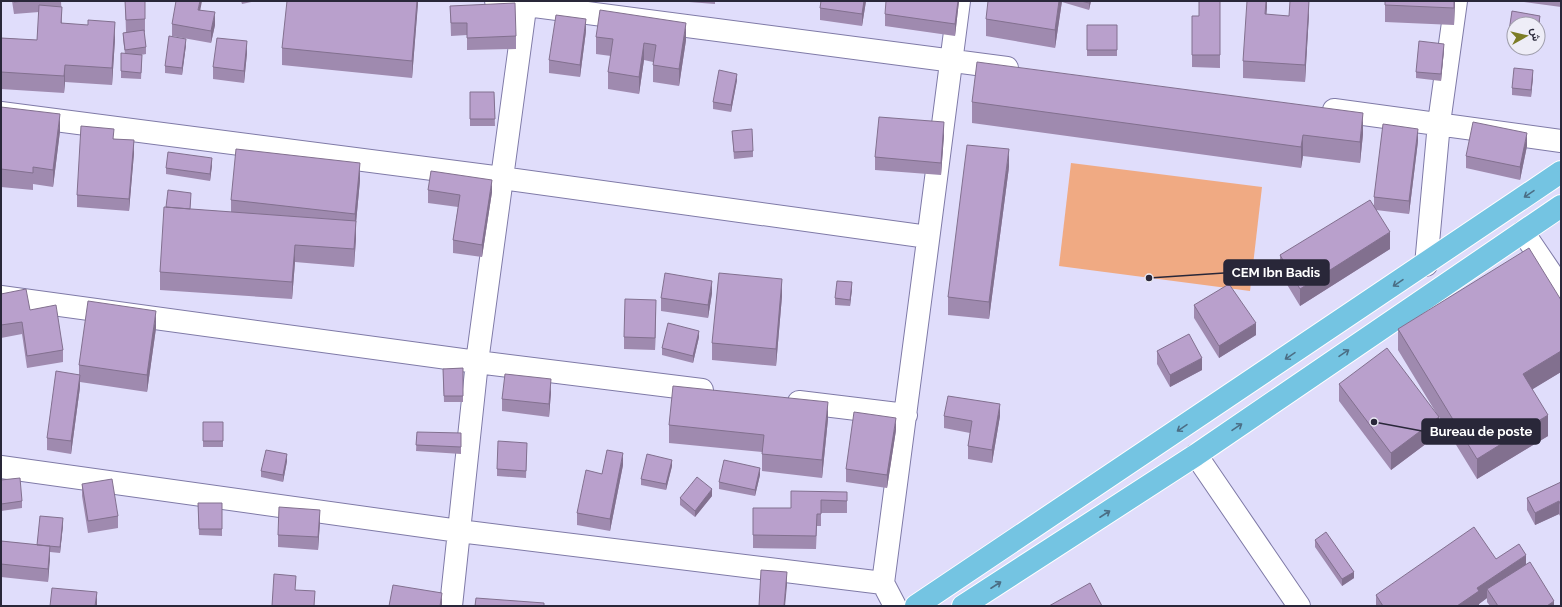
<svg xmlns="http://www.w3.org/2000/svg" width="1562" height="607" font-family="Raleway,Vazirmatn,sans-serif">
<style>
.green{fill:#f0aa83}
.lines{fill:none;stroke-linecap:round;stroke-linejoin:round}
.street-casing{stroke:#7f7aa7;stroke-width:24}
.primary-casing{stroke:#fff;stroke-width:24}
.street{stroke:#fff;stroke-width:22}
.primary{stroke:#74c4e2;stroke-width:22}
.wall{fill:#9f8aaf}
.shaded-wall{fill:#82708f}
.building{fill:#b9a0cc;stroke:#82708f}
.oneway{stroke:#4b6e85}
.leader{fill:none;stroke:#292739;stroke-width:1.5}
.callout-dot{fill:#292739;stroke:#eeedf7;stroke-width:1.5}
.callout{fill:#292739;stroke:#292739;stroke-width:1.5}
.callout-label{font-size:13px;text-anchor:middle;font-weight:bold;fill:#fff}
</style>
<rect width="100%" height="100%" fill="#e0ddfb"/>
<path class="green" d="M1071,163L1262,187L1250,291L1059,266Z"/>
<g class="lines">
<defs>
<path id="street" d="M496,1L1007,68
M1334,110L1561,141
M1,113L502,178L928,237
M1523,232L1561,288
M1426,265L1439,123L1456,1
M1,297L477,362L702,390
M799,402L906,415
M1196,455L1299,606
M1,467L459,531L883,583
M451,606L477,362L526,1
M895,606L883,583C910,389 933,195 959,1"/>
<path id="primary" d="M916,606L1561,172
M963,606L1196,455L1561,206"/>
</defs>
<use href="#street" class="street-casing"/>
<use href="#primary" class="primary-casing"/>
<use href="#street" class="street"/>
<use href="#primary" class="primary"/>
</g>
<path class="wall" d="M12,1H61L62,23L115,39L112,85L65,82L64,93L1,89V38L37,40L39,12L14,14Z
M125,1H145V32H144L146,47V54L141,55L142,61L141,79L121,78V71L125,54L123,39V33L129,32H126Z
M241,1H256L242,4Z
M418,1L412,78L282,65V48Z
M676,1H715V4Z
M866,1L862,26L820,20V8Z
M959,1L955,36L885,26V14Z
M1062,1L1055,48L986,36V19Z
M1062,1H1091L1089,10L1062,2Z
M1220,1V68L1192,67V16H1199Z
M1267,1L1266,15L1289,16L1309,14L1305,82L1243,78V61Z
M1385,1H1455L1454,25L1385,22Z
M1516,1H1561V7Z
M450,6L516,36V49L467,50V35L451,36Z
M200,10L215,25L211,43L172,36V24Z
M1512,11L1540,16V22L1538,35V24H1514V38L1509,37V31Z
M1087,25H1117V56H1087Z
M586,31L580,77L549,73V60Z
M596,37L686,40L679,86L653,82V62L644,60L639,94L608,89V72L611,56L596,54Z
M186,45L182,75L165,73V66Z
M1444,50L1441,81L1416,78V72Z
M247,53L244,83L213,79V67Z
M1533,77L1531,97L1512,95V88Z
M737,80L731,112L713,109V102Z
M470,92H494L495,126H470Z
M972,102L1363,134L1360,163L1303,156L1301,168L972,123Z
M1,107L60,131L53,187L33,184V190L1,187Z
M732,131L753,151V157L734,159Z
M944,135L941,175L875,170V157Z
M114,139L134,153L129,211L77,207V195Z
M1418,141L1409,214L1376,210L1390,249L1300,306L1280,273V255L1374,205V197Z
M1527,146L1520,180L1466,168V156Z
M212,165L210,181L166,174V168Z
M1009,167L989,319L948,315V297Z
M360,180L356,223V238L354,267L295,262L292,299L160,290V272L166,207L191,199L190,209L231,212V200Z
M428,190L492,192L482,257L453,253V240L458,207L428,203Z
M852,289L850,306L835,305V298Z
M712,293L708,318L661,311V298Z
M1,294L30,310L63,350V362L27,368L22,334L1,338Z
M782,296L776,366L712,360V343Z
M1561,300V372L1532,389L1548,436L1477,479L1439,417V434L1391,470L1339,401V384L1438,416L1398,350V329Z
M1194,305L1256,335L1219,358L1194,318Z
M656,312L655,350L624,349V337Z
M156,328L147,392L80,382V387L71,454L47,450V438L79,374V365Z
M699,337L693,363L662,355V348Z
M1157,351L1202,370L1170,387L1157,364Z
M463,368V402H444L443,369Z
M551,392L549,417L502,411V399Z
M944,416H1000L992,463L968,459V446L970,433L944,428Z
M828,419L822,478L762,471V452L669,443V425Z
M203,422H223V447H203Z
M896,430L887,488L846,482V469Z
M417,432L461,440V454L416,451Z
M527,449L526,478L497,476V469Z
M287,461L283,482L261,477V471Z
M623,465L610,531L577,525V513L602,474Z
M672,466L666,490L641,485V479Z
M760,475L755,496L719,489V482Z
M1,480L22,501V508L1,511Z
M1561,482V518L1559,514L1535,525L1527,510V498Z
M82,484L118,516V528L88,533L82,496Z
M847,492V513H821V526H817L816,549L753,548V508H791Z
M712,496L695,517L680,505V498Z
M198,503H222V536L199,535Z
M320,522L318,550L278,547V535Z
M63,525L60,553L50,552L48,582L1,577V541L37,545Z
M1315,540L1354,578L1342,586L1315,547Z
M1496,559L1526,564L1554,606H1490L1487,602V598L1479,604V606H1376V595Z"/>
<path class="shaded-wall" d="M200,1H202L198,22V10Z
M417,1H418V4L412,78V61Z
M864,1H866L862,26V14Z
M958,1H959L955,36V24Z
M1059,1H1062L1055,48V30Z
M1089,1H1091L1089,10Z
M1266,1H1267V8L1265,32Z
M1309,1V14L1305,82V65Z
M1454,1H1455L1454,25Z
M215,12V25L211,43V31Z
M1540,16V22L1538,35V28Z
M586,19V31L580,77V65Z
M115,22V39L112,85V68Z
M686,23V40L679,86V69Z
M186,39V45L182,75V68Z
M247,41V53L244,83V71Z
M644,43V60L639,94V77Z
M1444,44V50L1441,81V74Z
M65,65V82L64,93V76Z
M1533,70V77L1531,97V90Z
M737,74V80L731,112V105Z
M1363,113V134L1360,163V142Z
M60,114V131L53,187V170Z
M944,122V135L941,175V163Z
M1418,129V141L1409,214V201Z
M1527,133V146L1520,180V167Z
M1303,135V156L1301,168V147Z
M134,140V153L129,211V199Z
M1009,149V167L989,319V302Z
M212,158V165L210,181V174Z
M360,163V180L356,223V238L354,267L355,214Z
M492,180V192L482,257V245Z
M1390,232V249L1300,306V289Z
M295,245V262L292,299V282Z
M782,279V296L776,366V349Z
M712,281V293L708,318V305Z
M852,282V289L850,306V300Z
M656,300V312L655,350V338Z
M156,311V328L147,392V375Z
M1256,323V335L1219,358V346Z
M699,331V337L693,363V356Z
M1561,351V372L1523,395V374Z
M1202,358V370L1170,387V375Z
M80,375V387L71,454V441Z
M551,379V392L549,417V404Z
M828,402V419L822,478V460Z
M1000,404V416L992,463V450Z
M1548,415V436L1477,479V459Z
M1439,417V434L1391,470V453Z
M896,418V430L887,488V475Z
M623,453V465L610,531V519Z
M287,454V461L283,482V475Z
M672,460V466L666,490V484Z
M760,468V475L755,496V490Z
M712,489V496L695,517V511Z
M1559,501V514L1535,525V513Z
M320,510V522L318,550V537Z
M63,518V525L60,553V547Z
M50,546V559L48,582V569Z
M1526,555V572L1487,589V598L1479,604V606H1457L1477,588Z
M787,572V585L785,606H784Z
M1354,572V578L1342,586V579Z
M97,592V605L96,606H95Z
M442,593V606H440Z
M1554,601V606H1547Z"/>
<path class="building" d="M13,1H24L14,2Z
M125,1H145V19L126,20Z
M176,1H200L198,10L215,12L211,31L172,24Z
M287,1H417L412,61L282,48Z
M821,1H864L862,14L820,8Z
M886,1H958L955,24L885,14Z
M988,1H1059L1055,30L986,19Z
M1081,1H1089V3Z
M1199,1H1220V55H1192V16H1199Z
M1247,1H1266L1265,14L1289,16L1290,1H1309L1305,65L1243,61Z
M1385,1H1454V8L1385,5Z
M515,3L516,36L467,38V23H451L450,6Z
M39,5L62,7L61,23L88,25V20L115,22L112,68L65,65L64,76L1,72V38L37,40Z
M600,10L686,23L679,69L653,65L656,45L644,43L639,77L608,72L613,39L596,37Z
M1512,11L1540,16L1538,28V24H1514V32L1509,31Z
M556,15L586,19L580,65L549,60Z
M1087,25H1117V50H1087Z
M144,30L146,47L125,50L123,33Z
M169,36L186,39L182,68L165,66Z
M217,38L247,41L244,71L213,67Z
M1419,41L1444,44L1441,74L1416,72Z
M121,53L142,55L141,73L121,71Z
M977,62L1363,113L1360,142L1303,135L1301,147L972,102Z
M1514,68L1533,70L1531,90L1512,88Z
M719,70L737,74L731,105L713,102Z
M470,92H494L495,119H470Z
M1,107L60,114L53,170L33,167V173L1,169Z
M879,117L944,122L941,163L875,157Z
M1473,122L1527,133L1520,167L1466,156Z
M1383,124L1418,129L1409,201L1374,197Z
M81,126L114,129L113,139L134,140L129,199L77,195Z
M752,129L753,151L734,152L732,131Z
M967,145L1009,149L989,302L948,297Z
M236,149L360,163L355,214L231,200Z
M168,152L212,158L210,174L166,168Z
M431,171L492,180L482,245L453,240L460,195L428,190Z
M168,190L191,193L190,209L166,207Z
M1370,200L1390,232L1300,289L1280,255Z
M164,207L356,221L354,249L295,245L292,282L160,272Z
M1529,248L1561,300V351L1523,374L1548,415L1477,459L1398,329Z
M665,273L712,281L708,305L661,298Z
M719,273L782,279L776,349L712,343Z
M837,281L852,282L850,300L835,298Z
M1229,284L1256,323L1219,346L1194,305Z
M26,289L30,310L56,305L63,350L27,356L22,322L1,325V294Z
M625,299L656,300L655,338L624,337Z
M88,301L156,311L147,375L79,365Z
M668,323L699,331L693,356L662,348Z
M1189,334L1202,358L1170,375L1157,351Z
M1387,348L1439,417L1391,453L1339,384Z
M463,368V396H444L443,369Z
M56,371L80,375L71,441L47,438Z
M505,374L551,379L549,404L502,399Z
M673,386L828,402L822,460L762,454L764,435L669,425Z
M948,396L1000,404L992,450L968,446L972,421L944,416Z
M854,412L896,418L887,475L846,469Z
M203,422H223V441H203Z
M417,432L461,433V447L416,445Z
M498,441L527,443L526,471L497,469Z
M266,450L287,454L283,475L261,471Z
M607,450L623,453L610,519L577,513L586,470L602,474Z
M647,454L672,460L666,484L641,479Z
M724,460L760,468L755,490L719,482Z
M697,477L712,489L695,511L680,498Z
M20,478L22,501L1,504V480Z
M112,479L118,516L88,521L82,484Z
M1561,482V506L1559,501L1535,513L1527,498Z
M791,491L847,492V501L821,500V514H817L816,536L753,535V508H791Z
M198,503H222V529H199Z
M279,507L320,510L318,537L278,535Z
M40,516L63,518L60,547L37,545Z
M1474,527L1496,559L1519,544L1526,555L1477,588L1479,591L1457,606H1383L1376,595Z
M1326,532L1354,572L1342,579L1315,540Z
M1,541L50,546L48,569L1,564Z
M1530,562L1554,601L1547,606H1498L1487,589Z
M761,570L787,572L784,606H759Z
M274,574L296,576L295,590L315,591L314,606H272Z
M1090,583L1102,606H1049Z
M393,585L442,593L440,606H389Z
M52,588L97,592L95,606H50Z
M476,598L544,603V606H475Z"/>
<defs><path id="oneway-shaft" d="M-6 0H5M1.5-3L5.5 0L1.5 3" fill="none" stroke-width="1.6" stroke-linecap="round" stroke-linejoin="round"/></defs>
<g class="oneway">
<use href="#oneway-shaft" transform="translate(1529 194) rotate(146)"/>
<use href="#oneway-shaft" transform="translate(1398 283) rotate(146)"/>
<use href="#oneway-shaft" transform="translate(1344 353) rotate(-34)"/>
<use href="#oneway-shaft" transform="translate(1290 356) rotate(146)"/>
<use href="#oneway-shaft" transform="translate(1237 427) rotate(-34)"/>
<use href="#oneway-shaft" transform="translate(1182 428) rotate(146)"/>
<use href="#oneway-shaft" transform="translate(1105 514) rotate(-33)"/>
<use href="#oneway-shaft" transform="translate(996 585) rotate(-33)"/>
</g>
<path class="leader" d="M1149 278L1224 273M1374 422L1422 431"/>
<g class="callout-dot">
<circle cx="1149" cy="278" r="4"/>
<circle cx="1374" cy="422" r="4"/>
</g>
<g class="callout">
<rect x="1224" y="260" width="105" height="25" rx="4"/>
<rect x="1422" y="419" width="118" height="25" rx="4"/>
</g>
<g class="callout-label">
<text x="1276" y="277">CEM Ibn Badis</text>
<text x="1481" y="436">Bureau de poste</text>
</g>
<rect width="1562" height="607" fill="none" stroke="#292739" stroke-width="4"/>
<g transform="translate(1526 36) rotate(82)"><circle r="19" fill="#eeedf7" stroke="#9f9eab"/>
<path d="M0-3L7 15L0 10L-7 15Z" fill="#7c7d26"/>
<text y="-6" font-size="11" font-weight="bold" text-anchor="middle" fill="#292739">ش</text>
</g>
</svg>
